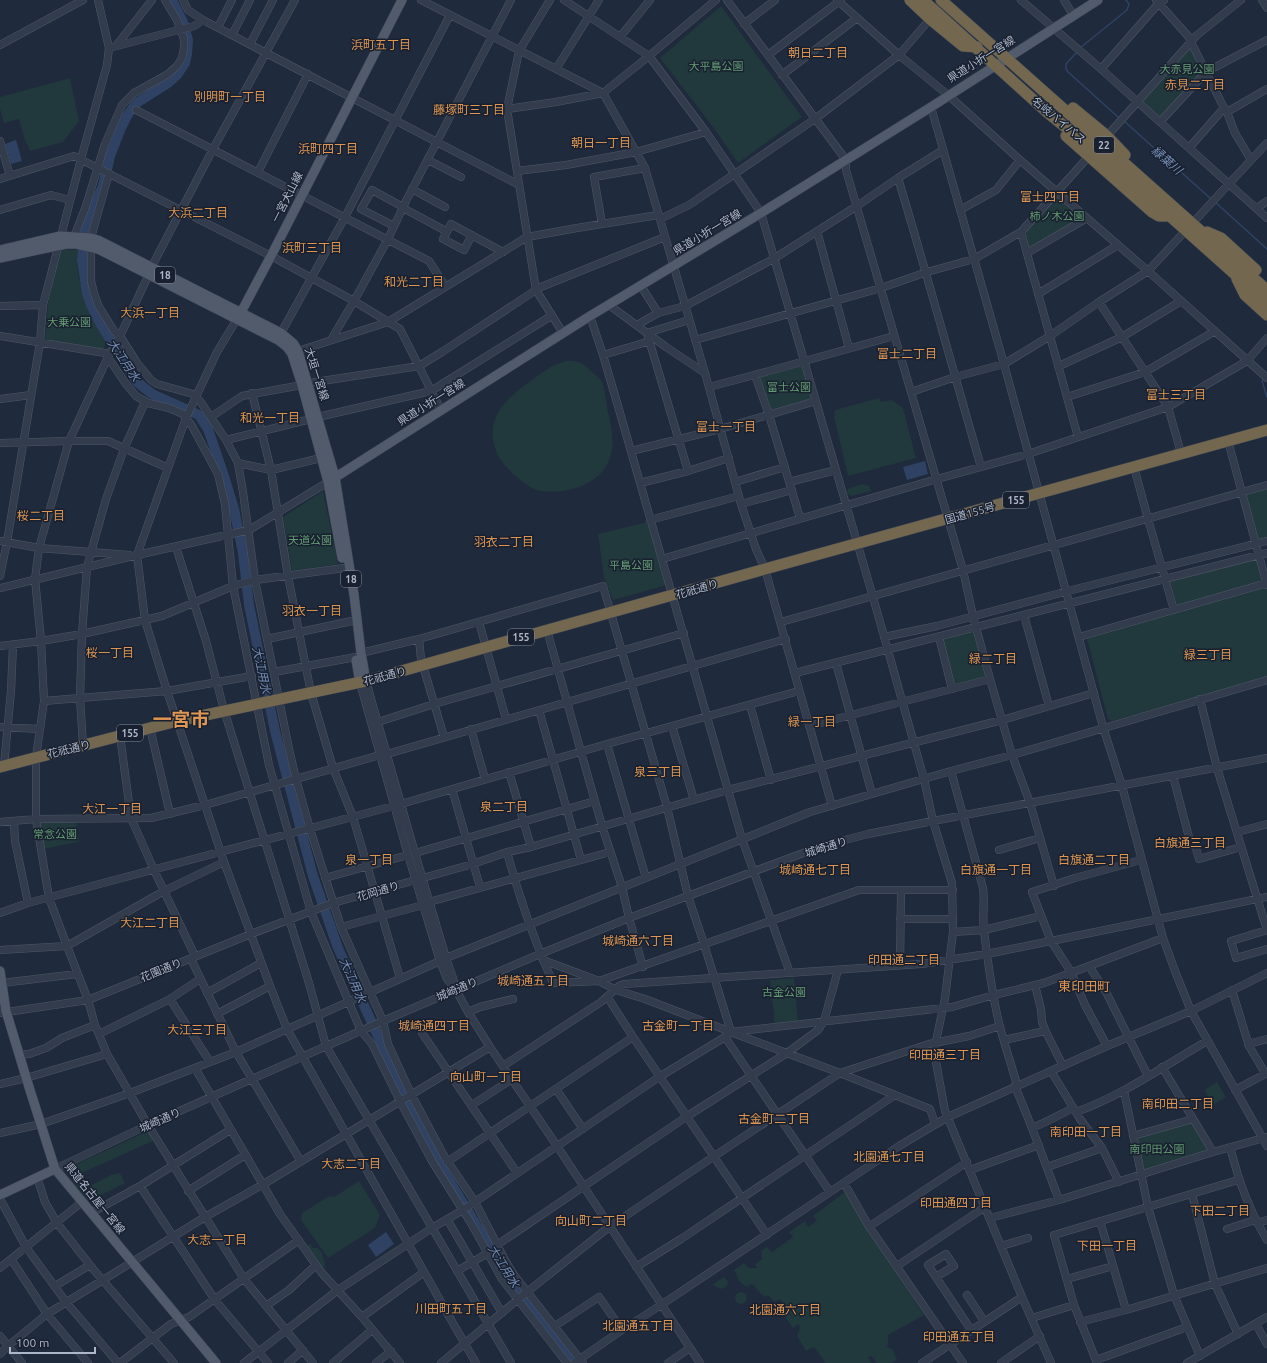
<svg xmlns="http://www.w3.org/2000/svg" width="1267" height="1363" font-family="Ubuntu,'Noto Sans JP',sans-serif">
<style>
.green{fill:#21383d}
.water{fill:#2f4263}
.lines{fill:none;stroke-linecap:round;stroke-linejoin:round}
.stream{stroke:#2f4263;stroke-width:1.5}
.river{stroke:#2f4263;stroke-width:10}
.minor-casing{stroke:#4e5766;stroke-width:8}
.major-casing{stroke:#3c4555;stroke-width:10}
.highway-casing{stroke:#3b4453;stroke-width:12}
.minor{stroke:#333c4c;stroke-width:7}
.major{stroke:#515b6c;stroke-width:9}
.highway{stroke:#73674f;stroke-width:11}
.labels{text-anchor:middle;dominant-baseline:central;stroke-width:3;stroke-linejoin:round;paint-order:stroke}
.shield{fill:#192130;stroke:#818a9a;stroke-width:1}
.shield-label{font-size:10px;font-weight:bold;fill:#aeb7c8}
.street-label{font-size:11px;fill:#aeb7c8;stroke:#192130}
.park-label{font-size:11px;fill:#639b72;stroke:#192130}
.neighbourhood-label{font-size:12px;fill:#de9652;stroke:#192130}
.water-label{font-size:12px;font-style:italic;fill:#738bb3;stroke:#192130}
.quarter-label{font-size:13px;fill:#de9652;stroke:#192130}
.town-label{font-size:19px;font-weight:bold;fill:#de9652;stroke:#192130}
</style>
<rect width="100%" height="100%" fill="#1f2a3c"/>
<path class="green" d="M721,6L802,117L738,163L713,127L660,58Z
M1191,47L1203,72L1160,118L1142,101Z
M70,78L79,121L63,142L30,151L28,145L25,141L19,119L4,123L0,109V97Z
M1055,196L1082,218L1030,250L1024,231Z
M60,249L79,250L77,261L79,279L92,318L108,342L102,350L45,340L48,304Z
M566,361C580,360 584,364 594,374C596,375 600,378 601,380C606,389 606,403 608,412C611,426 615,441 611,454C605,484 567,495 540,491C531,489 514,476 508,469C500,460 495,452 493,440C489,413 510,396 529,382C541,373 551,365 566,361Z
M802,365L812,400L770,411L758,377Z
M879,398L881,402L892,400L903,408L916,458L848,476L834,417L835,410Z
M862,484L869,486L871,491L851,496L847,493L848,489Z
M1267,485V541L1256,545L1243,492Z
M323,491L338,564L292,571L283,517Z
M647,522L667,585L613,600L604,577L598,534Z
M1259,559L1267,589V678L1112,721L1108,719L1087,639L1179,612L1170,581Z
M974,630L987,677L954,686L942,640Z
M38,821L76,822L79,842L43,849Z
M794,978L798,1022L775,1025L770,980Z
M1217,1082L1226,1097L1213,1105L1204,1090Z
M1192,1122L1208,1149V1151L1144,1171L1136,1138Z
M148,1131L153,1141L75,1176L70,1167Z
M120,1173L125,1183L89,1201L71,1180L78,1177L86,1188L111,1175Z
M359,1181L380,1215L375,1228L328,1258L301,1220L302,1213L329,1196L334,1197Z
M846,1191H847L886,1258L924,1315L888,1335V1345L886,1346L892,1349L897,1359L892,1363H877L871,1356L868,1358L872,1363H826L814,1347L806,1351L797,1336L800,1327L798,1324L793,1328L782,1313L786,1310L794,1319L780,1299L774,1302L768,1295L765,1297L759,1292L752,1284L746,1287L739,1281L734,1270L744,1263L749,1268H757L755,1264L762,1259L761,1251L767,1247L772,1252L793,1237L789,1232L805,1221L808,1227L817,1221L813,1216Z
M309,1244L311,1245L312,1248H318L322,1253L325,1265L323,1269L307,1246Z
M724,1277L728,1282L727,1286L722,1289L712,1285Z
M735 1298a6 6 0 1 1 12 0a6 6 0 1 1-12 0Z"/>
<path class="water" d="M16,140L22,161L11,164L5,144Z
M925,461L928,474L907,480L903,467Z
M386,1232L394,1244L376,1257L368,1245Z"/>
<g class="lines">
<path class="stream" d="M1080,48L1127,10L1129,4L1126,0
M1076,53L1066,64V69L1068,72L1118,117
M1124,121L1210,198
M1215,202L1267,249
M1263,380L1262,381L1267,397"/>
<path class="river" d="M172,0L183,22L188,40L187,54L185,63L177,75L168,83L138,102L134,106L127,116L121,128L110,156L103,186L87,222L82,260L87,293L91,305L100,323L137,382L152,394L199,415L208,429L224,476L234,509L243,553L249,605L275,731L313,876L338,948L420,1129L437,1160L486,1241L526,1301L576,1363"/>
<defs>
<path id="minor" d="M183,0L188,10L203,20
M421,0L603,93L645,168L705,373L741,504L756,549L765,569L832,806
M550,0L519,51L507,109L536,290L563,333
M564,0L649,56L706,132L761,213L873,597L924,779L933,821L952,883L953,932L945,998L934,1051L945,1111L1022,1297L1051,1363
M727,0L846,160V170L963,570L973,616L990,679L1012,755L1030,803L1054,886
M837,0L899,55L948,95L1020,160L1148,271L1267,378
M1021,0L1101,69L1267,218
M1064,0L1073,15
M1156,0L1188,36L1224,108L1227,112L1235,133L1251,160
M1262,0L1267,8
M744,24L775,0
M218,27L232,0
M232,35L250,0
M620,37L650,0
M250,44L273,0
M0,45L83,0
M116,46L152,0
M109,48L194,26L203,20L519,185
M768,55L841,0
M556,69L599,0
M1101,69L1159,3L1164,0
M782,75L857,18
M931,107L1004,364L1103,727L1122,786L1163,938L1175,971L1191,1011L1267,1146
M507,109L556,102L603,93L649,56L716,0
M136,110L429,261L445,286
M1227,112L1267,89
M1160,122L1206,72L1267,40
M1107,136L1196,36L1241,0
M0,141L10,176
M1189,148L1224,108
M428,160L461,177
M517,171L566,165L636,152L706,132
M258,172L308,74
M898,178C927,274 953,370 981,467
M0,179L74,156L271,256L354,301L400,329L441,410
M412,189L445,207
M403,208L444,230
M1257,208L1267,201
M0,210L51,195L70,200
M960,210L996,190L1020,160
M660,219L689,205L815,119L899,55L930,19
M602,224L594,177L645,168
M394,226L361,209L372,190L403,207
M817,231L849,348
M1021,232L1078,437
M472,235L464,250L443,239L451,224L503,252
M74,237L86,206L105,144L122,105L134,93L168,74L177,66L182,58L184,48V39L177,20L165,0
M91,238L109,173
M91,247V281L94,293L98,305L114,331L120,336L137,363L151,380L157,384L193,394L200,401L226,440L238,463L243,492L255,580L289,749L296,779L310,829L341,927L383,1021L388,1044L411,1094L444,1156L475,1202L505,1260L514,1275L583,1363
M1027,253L1087,218
M151,268L213,149L295,0
M149,274L120,336L108,357L69,441L39,548L35,579L41,641L44,701L36,757V819L49,898L67,946L88,1000L95,1025L107,1054L148,1125L244,1279L313,1363
M641,286L658,313
M536,289L665,237
M1038,294L1118,245
M1099,302L1168,407L1181,453
M609,305L666,347L705,373
M0,306L43,305
M590,316L603,355L618,406L742,839L790,973
M237,319L217,352L186,418L137,555L145,620L167,691L224,862L270,986L287,1029L454,1325L476,1363
M637,325L658,313L685,306L775,258L857,206L898,178L943,150
M281,333L345,217L450,15
M0,336L105,353L126,384L136,396L148,403L169,408L183,414L192,426L218,474L225,504L233,586L269,765L311,912L361,1031L372,1044L400,1101L432,1161L471,1223L502,1279L567,1363
M331,340L354,301L388,239L407,199L511,0
M695,340L881,288L927,272L974,259L1021,232L1089,156
M298,351L388,322L527,237L577,228L658,215
M603,355L650,341
M1059,366L1122,337L1181,301
M755,375L769,415L800,518
M309,383L419,366L442,352L536,290
M709,387L769,371L894,336
M911,392L955,377L1004,364L1050,336L1099,302L1148,271L1267,143
M252,393L271,470L288,576L311,693L333,768L353,817L400,978
M1067,397L1145,372L1215,331
M0,399L31,395
M211,417L242,396L302,385
M318,417L431,391L551,316
M226,440L311,419
M1228,441L1267,585
M0,443L69,441H108L168,468
M631,451L720,429L816,401
M238,463L271,470L321,458
M1134,467L1148,519L1174,610
M688,471L647,333L689,320
M735,482L785,467
M789,482L836,470
M640,483L688,471L729,458
M741,504L792,490
M650,520L739,496
M0,541L39,548L129,555
M176,547L206,641L224,710L309,983L326,1046L511,1363
M662,559L937,479L1028,454L1168,407L1247,361L1267,338
M0,576L7,542L40,342L43,305L81,159L107,65L109,48L98,0
M0,588L137,555L249,530L328,482
M1024,615L1049,706
M479,622L506,719
M781,622L1267,485
M547,630L581,752L602,826L622,887L629,918L643,967
M884,637L937,626L1072,590L1267,541
M939,637L952,689
M1079,637L1267,583
M267,639L352,621
M419,639L421,659L444,737
M0,646L41,641L82,634L162,616L233,586L255,580L344,568
M361,653L419,639L603,586L667,807L688,896L704,944L731,1032L645,999L616,990L599,981L543,960
M836,663L872,794
M274,672L356,657
M795,673L1267,553
M366,681L415,853L446,958L453,978L456,989
M360,683L408,855L440,961L447,979L456,990L468,1012L490,1047L557,1146L700,1363
M1200,699L1217,768L1267,930
M44,701L80,698L82,634L87,567L106,499L124,449L145,402
M750,705L771,780
M539,710L581,860
M378,722L434,704L684,633
M672,726L694,800
M809,726L990,679
M0,727L40,729
M150,728L170,814
M471,729L485,779
M120,736L131,818L154,870L195,956
M607,744L646,878
M83,746L80,698L167,691L252,676
M387,754L786,639
M4,766L11,691L13,645
M951,771L983,888C985,902 982,917 984,931C988,963 992,996 1000,1027C1005,1047 1012,1066 1017,1085
M509,772L531,847
M1173,776L1191,845H1195L1199,859L1241,847
M452,789L480,887
M14,821L15,841L28,903
M0,822L36,819L151,818L205,805L380,755
M1237,832L1267,824
M999,850L1040,838
M507,852C519,897 534,940 553,983L599,981L859,890H953
M415,853L595,801
M325,878L408,855
M429,902L610,852
M0,913L28,903L401,804L607,744L799,691
M900,919H953
M341,927L423,905
M1267,930L1231,941L1236,958L1267,949
M953,932L984,930L1041,916
M0,950L67,946L164,891L224,862
M446,958L810,812L951,771L1012,755L1267,680
M191,959L236,1052L300,1160
M900,965L901,891
M1089,966L1106,992L1148,1076
M2,983L77,974
M1035,985L1041,1009L1042,1022L1046,1032L1063,1066
M1232,990L1249,1046L1265,1073
M207,993L261,963
M608,998L633,1037L767,1235
M170,999L210,1062
M468,1012L480,1007L513,999
M0,1013L88,1000L251,934L333,903L473,864L507,852L531,847L728,790L1002,720L1094,693
M217,1014L270,986
M422,1033L517,1173
M733,1033L840,1073L930,1109L935,1123
M99,1034L170,999L200,979
M725,1037L830,1192
M1004,1040L1045,1031
M1248,1044L1267,1039
M1107,1046L1085,1005L1071,972L1051,941L1032,892L1075,878L1141,860
M20,1055L29,1054L46,1048L62,1038L95,1025
M503,1066L601,1002L619,986L624,984L921,964L987,954L1267,897
M1162,1067L1213,1152
M195,1068L280,1214L321,1272L362,1317L400,1363
M1051,1071L1080,1119L1102,1148L1119,1182
M0,1084L26,1078L107,1054
M1015,1086L1032,1128L1059,1200
M556,1089L583,1129
M1235,1090L1267,1073
M1124,1091L1148,1207L1174,1295L1200,1356
M472,1105L512,1079
M1076,1112C1123,1095 1164,1066 1207,1041
M1032,1128C1047,1122 1059,1115 1073,1108
M0,1133L41,1124L130,1093L236,1052L440,961
M1133,1136L1193,1119
M1230,1147C1239,1182 1249,1210 1267,1240
M447,1162L633,1037
M1047,1167L1102,1148
M55,1169L148,1125L383,1021L540,954L629,918L822,846L868,834L933,821L1267,758
M970,1170L1039,1145
M37,1177L45,1202L57,1223L93,1269L174,1363
M844,1183L868,1225L963,1363
M140,1186L215,1300L268,1363
M188,1191L245,1155
M1192,1194L1215,1284L1238,1334
M0,1199L26,1247L66,1302L118,1363
M91,1213L140,1186L230,1130
M990,1218L1059,1200L1213,1152L1267,1137
M447,1219L502,1313
M1100,1221L1126,1310
M1257,1223L1267,1220
M870,1226L967,1162
M1227,1229L1255,1220
M497,1245L686,1117L787,1053L818,1030L824,1021L838,970
M1001,1246L1028,1238
M11,1259L47,1314L88,1363
M897,1266L985,1207
M636,1267L681,1239L895,1095
M0,1268L82,1202
M457,1271L488,1253
M936,1277L954,1266L946,1254L928,1265L971,1330
M1067,1279L1113,1266
M55,1286L90,1265
M967,1295L984,1321
M266,1306L289,1290L316,1265
M362,1317L424,1272
M1032,1318L1074,1305
M1080,1322L1126,1310L1267,1268
M1256,1324L1267,1344
M555,1326L599,1297L622,1330
M0,1336L22,1363
M0,1354L8,1346L47,1314L103,1280L205,1217L262,1185L490,1047
M1096,1360L1187,1327
M120,1363L171,1324L189,1317L299,1240
M244,1363L338,1290L432,1228L463,1210L659,1077L725,1037L731,1032L952,1007L994,995L1044,983L1163,938
M288,1363L303,1350
M333,1363L372,1330
M376,1363L391,1351
M441,1363L527,1292L609,1227L713,1157L840,1073L929,1044L969,1036L1000,1026
M574,1363L622,1330L661,1305L899,1146L948,1117L1107,1046L1191,1011L1267,973
M668,1363L690,1348
M922,1363L1022,1297
M1001,1363L1040,1336
M1097,1363L1074,1305L1054,1235L1238,1180
M1187,1363L1267,1317"/>
<path id="major" d="M0,250L60,236L91,238L98,240L281,333L293,343L298,351L335,477L354,595L361,653L366,681
M0,258L66,244H76L98,249L278,340L287,347L292,354L302,385L328,482L342,558
M238,318L271,256L402,0
M328,482L590,316L761,213L931,107L1098,0
M356,660L360,683
M0,971L6,1011L29,1087L55,1169L216,1363
M0,1195L55,1169"/>
<path id="highway" d="M910,0L930,19L963,46L977,47
M923,0L1048,113L1115,167L1267,303
M941,0L1267,290
M1073,108L1107,136L1125,155
M1066,136L1152,212L1159,216H1169
M1207,232L1221,238L1256,270
M1237,279L1245,295L1267,315
M0,767L177,721L366,681L765,569L1267,430"/>
</defs>
<use href="#minor" class="minor-casing"/>
<use href="#major" class="major-casing"/>
<use href="#highway" class="highway-casing"/>
<use href="#minor" class="minor"/>
<use href="#major" class="major"/>
<use href="#highway" class="highway"/>
</g>
<g class="labels">
<g class="shield">
<rect x="1094" y="137" width="20" height="16" rx="3"/>
<rect x="155" y="267" width="20" height="16" rx="3"/>
<rect x="1003" y="492" width="26" height="16" rx="3"/>
<rect x="341" y="571" width="20" height="16" rx="3"/>
<rect x="508" y="629" width="26" height="16" rx="3"/>
<rect x="117" y="725" width="26" height="16" rx="3"/>
</g>
<g class="shield-label">
<text x="1104" y="145">22</text>
<text x="165" y="275">18</text>
<text x="1016" y="500">155</text>
<text x="351" y="579">18</text>
<text x="521" y="637">155</text>
<text x="130" y="733">155</text>
</g>
<g class="street-label">
<text transform="translate(981 59) rotate(-32)">県道小折一宮線</text>
<text transform="translate(1059 120) rotate(40)">名岐バイパス</text>
<text transform="translate(287 197) rotate(-63)">一宮犬山線</text>
<text transform="translate(707 232) rotate(-31)">県道小折一宮線</text>
<text transform="translate(317 374) rotate(72)">大垣一宮線</text>
<text transform="translate(431 402) rotate(-32)">県道小折一宮線</text>
<text transform="translate(970 513) rotate(-16)">国道155号</text>
<text transform="translate(697 589) rotate(-16)">花祇通り</text>
<text transform="translate(385 676) rotate(-15)">花祇通り</text>
<text transform="translate(69 749) rotate(-14)">花祇通り</text>
<text transform="translate(826 847) rotate(-17)">城崎通り</text>
<text transform="translate(378 891) rotate(-16)">花岡通り</text>
<text transform="translate(161 970) rotate(-22)">花園通り</text>
<text transform="translate(457 989) rotate(-23)">城崎通り</text>
<text transform="translate(160 1120) rotate(-24)">城崎通り</text>
<text transform="translate(95 1198) rotate(51)">県道名古屋一宮線</text>
</g>
<g class="park-label">
<text x="716" y="66">大平島公園</text>
<text x="1187" y="69">大赤見公園</text>
<text x="1057" y="216">柿ノ木公園</text>
<text x="69" y="322">大乗公園</text>
<text x="789" y="387">富士公園</text>
<text x="310" y="540">天道公園</text>
<text x="631" y="565">平島公園</text>
<text x="55" y="834">常念公園</text>
<text x="784" y="992">古金公園</text>
<text x="1157" y="1149">南印田公園</text>
</g>
<g class="neighbourhood-label">
<text x="381" y="44">浜町五丁目</text>
<text x="818" y="52">朝日二丁目</text>
<text x="1195" y="84">赤見二丁目</text>
<text x="230" y="96">別明町一丁目</text>
<text x="469" y="109">藤塚町三丁目</text>
<text x="601" y="142">朝日一丁目</text>
<text x="328" y="148">浜町四丁目</text>
<text x="1050" y="196">富士四丁目</text>
<text x="198" y="212">大浜二丁目</text>
<text x="312" y="247">浜町三丁目</text>
<text x="414" y="281">和光二丁目</text>
<text x="150" y="312">大浜一丁目</text>
<text x="907" y="353">富士二丁目</text>
<text x="1176" y="394">富士三丁目</text>
<text x="270" y="417">和光一丁目</text>
<text x="726" y="426">富士一丁目</text>
<text x="41" y="515">桜二丁目</text>
<text x="504" y="541">羽衣二丁目</text>
<text x="312" y="610">羽衣一丁目</text>
<text x="110" y="652">桜一丁目</text>
<text x="1208" y="654">緑三丁目</text>
<text x="993" y="658">緑二丁目</text>
<text x="812" y="721">緑一丁目</text>
<text x="658" y="771">泉三丁目</text>
<text x="504" y="806">泉二丁目</text>
<text x="112" y="808">大江一丁目</text>
<text x="1190" y="842">白旗通三丁目</text>
<text x="369" y="859">泉一丁目</text>
<text x="1094" y="859">白旗通二丁目</text>
<text x="815" y="869">城崎通七丁目</text>
<text x="996" y="869">白旗通一丁目</text>
<text x="150" y="922">大江二丁目</text>
<text x="638" y="940">城崎通六丁目</text>
<text x="904" y="959">印田通二丁目</text>
<text x="533" y="980">城崎通五丁目</text>
<text x="434" y="1025">城崎通四丁目</text>
<text x="678" y="1025">古金町一丁目</text>
<text x="197" y="1029">大江三丁目</text>
<text x="945" y="1054">印田通三丁目</text>
<text x="486" y="1076">向山町一丁目</text>
<text x="1178" y="1103">南印田二丁目</text>
<text x="774" y="1118">古金町二丁目</text>
<text x="1086" y="1131">南印田一丁目</text>
<text x="889" y="1156">北園通七丁目</text>
<text x="351" y="1163">大志二丁目</text>
<text x="956" y="1202">印田通四丁目</text>
<text x="1220" y="1210">下田二丁目</text>
<text x="591" y="1220">向山町二丁目</text>
<text x="217" y="1239">大志一丁目</text>
<text x="1107" y="1245">下田一丁目</text>
<text x="451" y="1308">川田町五丁目</text>
<text x="785" y="1309">北園通六丁目</text>
<text x="638" y="1325">北園通五丁目</text>
<text x="959" y="1336">印田通五丁目</text>
</g>
<g class="water-label">
<text transform="translate(1167 160) rotate(41)">縁葉川</text>
<text transform="translate(124 360) rotate(56)">大江用水</text>
<text transform="translate(262 670) rotate(78)">大江用水</text>
<text transform="translate(353 980) rotate(66)">大江用水</text>
<text transform="translate(504 1266) rotate(58)">大江用水</text>
</g>
<g class="quarter-label">
<text x="1084" y="986">東印田町</text>
</g>
<g class="town-label">
<text x="181" y="719">一宮市</text>
</g>
</g>
<path d="M10 1347v6h85v-6" fill="none" stroke="#aeb7c8" stroke-width="2"/>
<text x="16" y="1347" font-size="12" fill="#aeb7c8" stroke="#192130" stroke-width="3" paint-order="stroke">100 m</text>
</svg>
